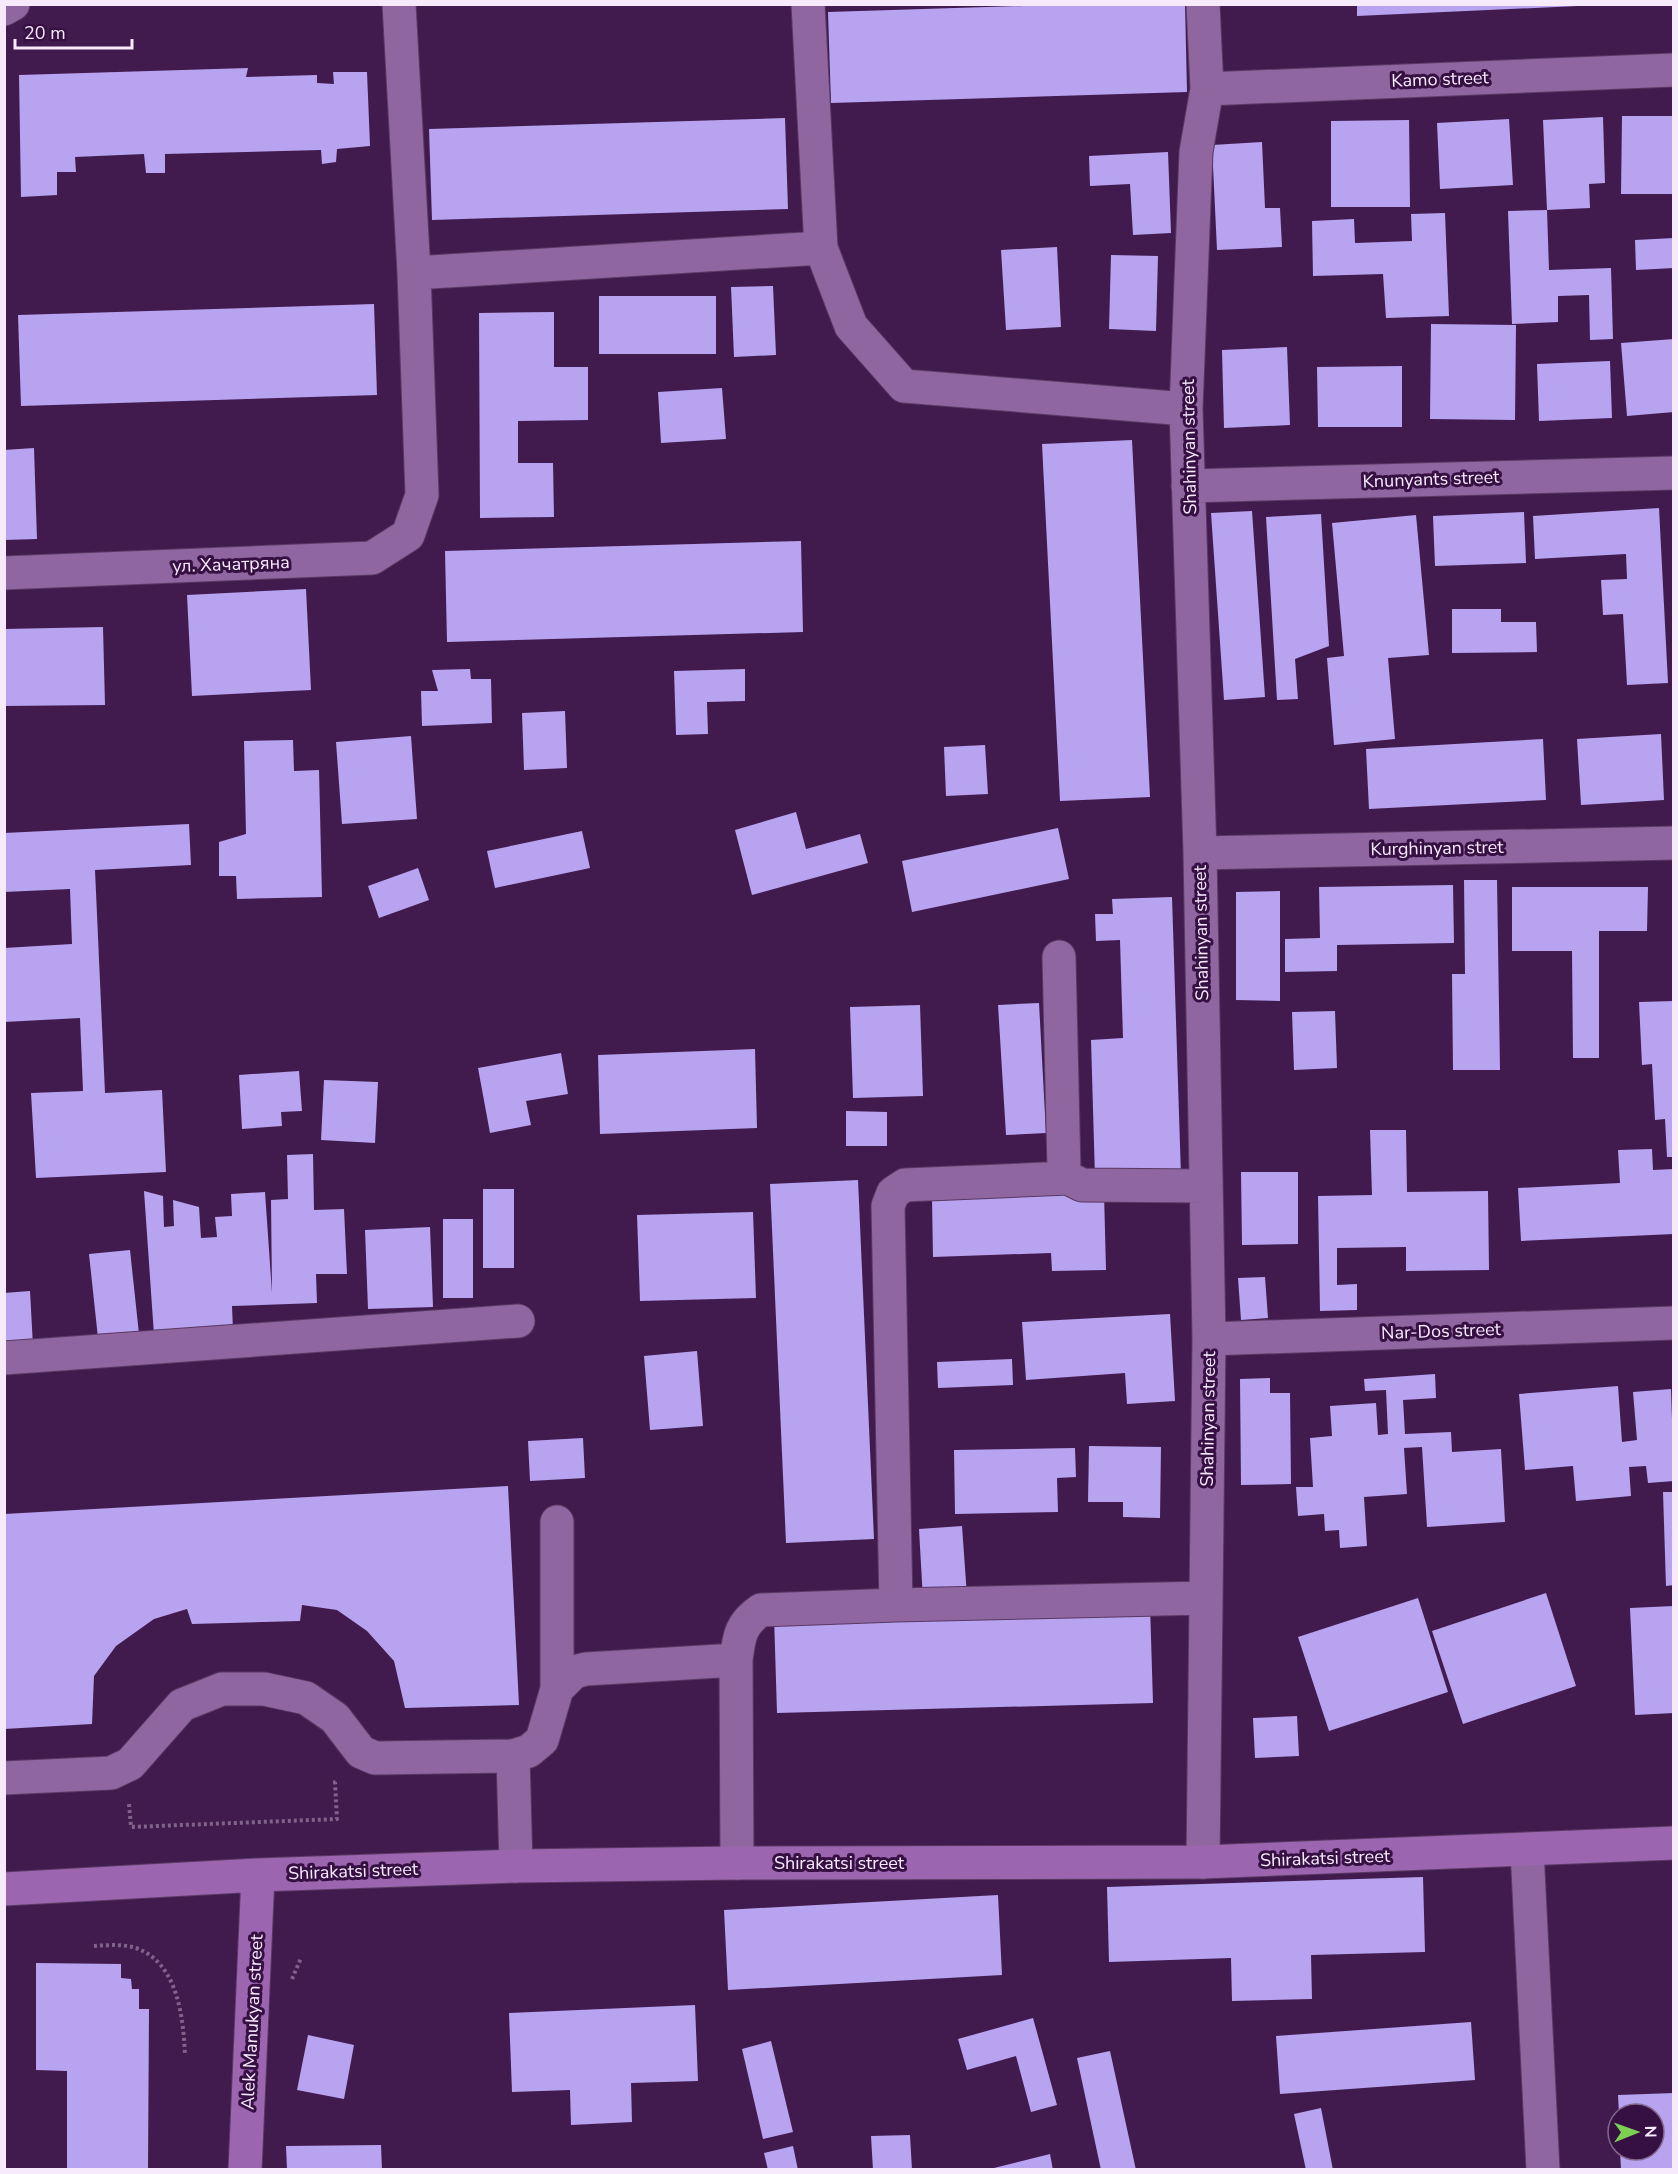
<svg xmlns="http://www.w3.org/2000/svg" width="1678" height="2174" font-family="'Nunito Sans',sans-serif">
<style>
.building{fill:#b8a3f0}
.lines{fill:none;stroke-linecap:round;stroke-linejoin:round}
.minor-casing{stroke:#593963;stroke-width:35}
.major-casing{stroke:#593963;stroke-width:35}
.path{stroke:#80628a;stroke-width:4;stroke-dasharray:3 3;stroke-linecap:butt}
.minor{stroke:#8f669f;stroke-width:33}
.major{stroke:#9b66af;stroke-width:33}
.labels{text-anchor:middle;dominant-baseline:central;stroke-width:6;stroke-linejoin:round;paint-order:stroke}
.street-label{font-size:18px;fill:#f7eafd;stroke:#361043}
</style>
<rect width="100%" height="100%" fill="#411b4e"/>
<path class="building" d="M1086,4H1185L1187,92L831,103L828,12Z
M1357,4H1578V6L1357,16Z
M248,68L246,77L317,75V83L334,84L333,72H367L370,146L337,149L336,162L322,164L321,150L165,154V173H146L144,154L75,157L76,172H57V195L21,197L19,75Z
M1622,116H1674V194H1621Z
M1603,117L1605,183L1589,184L1590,208L1547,210L1549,270L1611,268L1613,339L1590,340L1589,295L1558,296V322L1512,324L1508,211L1547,210L1543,120Z
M785,118L788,209L432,220L429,129Z
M1509,119L1513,185L1440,189L1437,123Z
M1409,120L1410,207H1331V121Z
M1262,142L1265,208H1280L1282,247L1217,250L1212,145Z
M1168,152L1171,233L1133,235L1130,184L1090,186L1089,156Z
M1445,213L1449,316L1386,318L1383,274L1313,276L1312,221L1354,219L1355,243L1412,241L1411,214Z
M1674,238V268L1636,270L1635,240Z
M1057,247L1061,327L1006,330L1001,250Z
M1111,255L1158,256L1156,331L1109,329Z
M773,286L776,355L734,357L731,287Z
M599,296H716V354H599Z
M374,304L377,395L21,406L18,315Z
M554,312V367H588V420L518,421V463H553L554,517L480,518L479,313Z
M1431,324L1516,325L1515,420L1430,419Z
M1674,339V412L1627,416L1621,343Z
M1287,347L1290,425L1224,428L1222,350Z
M1610,361L1612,418L1539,421L1537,364Z
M1402,366V427H1318L1317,367Z
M722,388L726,439L661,443L658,392Z
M1132,440L1150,797L1060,801L1042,444Z
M34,448L37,539L4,540V450Z
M1659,508L1668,683L1627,685L1623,614L1603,615L1601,580L1627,579L1626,554L1535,559L1533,516Z
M1252,511L1265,697L1224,700L1211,513Z
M1524,512L1526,563L1435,566L1433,516Z
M1321,514L1329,646L1295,659L1298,699L1277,700L1266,517Z
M1416,515L1429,655L1388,658L1395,739L1334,745L1327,658L1344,656L1332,523Z
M801,541L803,632L447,642L445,551Z
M306,589L311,690L192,696L187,595Z
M1452,609H1501V622H1536L1537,652L1452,653Z
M103,627L105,705L4,706V629Z
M470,669L471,679H491L492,723L422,726L421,691H438L432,670Z
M745,669V701L707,702L708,734L676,735L674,671Z
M565,711L567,768L524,770L522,713Z
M1661,734L1664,800L1581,805L1577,739Z
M411,736L417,819L342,824L336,742Z
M1543,739L1546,800L1369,809L1366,749Z
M293,740L294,771L319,770L322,897L237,899L236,876H219V842L246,834L244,741Z
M985,745L988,794L946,796L944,747Z
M796,812L806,849L860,834L868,863L752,895L735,830Z
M189,824L191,865L95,870L105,1093L162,1090L166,1172L36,1178L31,1093L83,1091L80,1018L4,1022V948L72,944L70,889L4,892V833Z
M1058,828L1069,879L912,912L902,861Z
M582,831L590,868L495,888L487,851Z
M418,868L429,900L379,918L368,886Z
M1464,880H1497L1500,1070H1453L1452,974H1465Z
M1453,885L1454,943L1337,945V971L1285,972V939L1320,938L1319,887Z
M1512,887H1648L1647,931H1599V1058H1573L1572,951H1512Z
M1280,891V1001L1236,1000V892Z
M1172,897L1181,1176L1095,1178L1091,1040L1123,1038L1120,940L1096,941L1095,914H1113L1112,899Z
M1674,1001V1157H1667L1665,1119L1655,1120L1652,1064L1642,1065L1639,1002Z
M1039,1003L1046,1133L1006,1135L998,1005Z
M920,1005L923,1096L853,1098L850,1007Z
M1335,1011L1337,1068L1294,1070L1292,1012Z
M755,1049L757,1128L600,1134L598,1055Z
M561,1053L568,1094L526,1101L531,1125L490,1133L478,1068Z
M299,1071L302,1111L281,1112L282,1126L242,1129L239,1075Z
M324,1080L378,1082L375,1143L321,1140Z
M846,1111L887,1112V1146H846Z
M1370,1130H1406L1407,1192L1488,1191L1489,1270L1406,1271V1247L1337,1248V1285L1357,1284V1310L1320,1311L1318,1196L1372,1195Z
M1652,1149L1653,1170L1674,1169V1234L1521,1241L1518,1188L1620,1183L1618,1150Z
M313,1154L314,1210L344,1209L347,1274H316L317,1303L232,1306L233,1330L154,1335L144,1191L163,1196L164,1227L174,1226L173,1200L199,1207L201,1238L217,1237L215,1217L232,1216L231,1194L265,1192L272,1293L271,1200L288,1199L287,1155Z
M1241,1172H1298V1244L1242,1245Z
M858,1180L874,1539L786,1543L770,1184Z
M483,1189H514V1268H483Z
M1104,1193L1106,1270L1052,1271L1051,1253L933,1257L932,1199Z
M753,1212L756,1298L640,1301L637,1215Z
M443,1219H473V1298H443Z
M430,1227L433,1307L368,1309L365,1230Z
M130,1250L139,1334L98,1338L89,1254Z
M1265,1277L1268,1318L1241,1320L1238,1278Z
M30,1291L33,1346L4,1349V1293Z
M1170,1314L1175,1401L1127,1404L1125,1373L1026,1380L1022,1322Z
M697,1351L703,1426L650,1430L644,1356Z
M1012,1359L1013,1385L938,1388L937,1362Z
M1435,1374L1436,1398L1403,1400L1405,1434L1451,1432L1452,1452L1501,1449L1505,1522L1427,1527L1422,1447L1404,1448L1407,1494L1364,1497L1367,1546L1340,1548L1339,1530L1325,1531L1324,1514L1298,1516L1296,1487H1313L1310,1438L1332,1436L1330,1406L1376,1403L1378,1435L1388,1434L1386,1390L1365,1391L1364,1379Z
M1270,1378V1393H1290L1291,1484L1241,1485L1240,1379Z
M1618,1386L1622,1442L1637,1440L1633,1392L1671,1389L1674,1481L1648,1483L1646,1466L1629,1467L1631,1496L1576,1501L1573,1466L1525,1470L1519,1394Z
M583,1438L585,1478L530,1481L528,1441Z
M1089,1446L1161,1447L1160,1518L1123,1517V1502H1088Z
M1075,1448L1076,1477L1057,1478L1058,1512L955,1514L954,1450Z
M508,1486L519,1705L405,1708L394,1661L367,1631L337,1610L302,1605L300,1621L192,1624L187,1609L154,1619L116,1646L94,1676L92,1724L4,1729V1514Z
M1663,1492H1674V1585L1666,1586Z
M962,1526L967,1596L923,1600L919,1529Z
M1546,1593L1576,1686L1463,1724L1432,1631Z
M1418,1598L1448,1692L1329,1731L1298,1637Z
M1150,1605L1153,1703L777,1713L774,1616Z
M1674,1606V1713L1635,1715L1630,1608Z
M1297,1716L1299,1756L1255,1758L1253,1718Z
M1423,1877L1425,1952L1311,1955L1312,1999L1232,2001L1231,1958L1109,1962L1107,1887Z
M998,1895L1002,1975L728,1990L724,1910Z
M36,1963L121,1964V1978L131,1979L132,1989H139V2009H149L148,2170H67V2071L36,2070Z
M695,2005L698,2081L631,2083L632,2122L571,2125L570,2090L512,2092L509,2013Z
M1033,2018L1057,2105L1031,2112L1016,2056L967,2070L958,2039Z
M1471,2022L1475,2080L1280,2094L1276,2036Z
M308,2035L354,2045L344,2099L297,2090Z
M771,2041L793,2132L763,2139L742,2049Z
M1110,2051L1136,2170H1101L1077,2058Z
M1674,2093V2170H1621L1620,2150H1654V2114H1619L1618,2095Z
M1321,2108L1333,2170H1306L1294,2114Z
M910,2135L912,2170H873L871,2136Z
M381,2145L382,2170H287L286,2146Z
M793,2146L798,2170H768L764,2153Z
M1050,2154L1053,2170H990V2169Z"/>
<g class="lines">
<defs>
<path id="minor" d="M808,4L821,248L851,326L904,386L1186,409
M4,9L13,4
M1207,89L1674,70
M414,273L821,248
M1188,486L1674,473
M4,573L372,558L408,535L422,495L414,273L399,4
M1200,853L1674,843
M1059,957L1064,1170L1068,1178L1082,1185L1206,1186
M1209,1339L1674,1323
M4,1358L518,1321
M896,1605L1206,1598
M557,1689V1522
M513,1756L516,1866
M4,1778L111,1773L130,1764L182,1705L222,1689H264L306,1698L335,1718L361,1752L375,1758L513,1756L529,1751L542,1740L557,1689L574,1672L586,1669L736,1660
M1527,1850L1543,2170
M1203,1862L1209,1339L1200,853L1186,409L1196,152L1207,89L1203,4
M737,1863L736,1660C739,1637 740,1624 761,1610L896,1605L888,1206L893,1193L905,1185L1068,1178"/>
<path id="major" d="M4,1889L258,1875L516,1866L737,1863L1203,1862L1674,1843
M245,2170L258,1875"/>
</defs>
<use href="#minor" class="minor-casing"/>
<use href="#major" class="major-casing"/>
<path class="path" d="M129,1804L131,1827L337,1819L335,1782L338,1781
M94,1946C108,1945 123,1944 136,1948C178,1963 183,2017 185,2054
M292,1979L301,1958"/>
<use href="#minor" class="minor"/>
<use href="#major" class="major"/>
</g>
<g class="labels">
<g class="street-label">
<text transform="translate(1440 79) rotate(-2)">Kamo street</text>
<text transform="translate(1189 447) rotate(-91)">Shahinyan street</text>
<text transform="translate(1431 479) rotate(-2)">Knunyants street</text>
<text transform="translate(231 564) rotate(-2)">ул. Хачатряна</text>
<text transform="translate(1437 848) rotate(-1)">Kurghinyan stret</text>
<text transform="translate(1201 933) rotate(-91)">Shahinyan street</text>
<text transform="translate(1441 1331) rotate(-2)">Nar-Dos street</text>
<text transform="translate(1208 1419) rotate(-89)">Shahinyan street</text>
<text transform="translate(1325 1858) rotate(-2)">Shirakatsi street</text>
<text x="839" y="1863">Shirakatsi street</text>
<text transform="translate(353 1871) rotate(-2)">Shirakatsi street</text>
<text transform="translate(252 2022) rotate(-87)">Alek Manukyan street</text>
</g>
</g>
<rect width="1678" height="2174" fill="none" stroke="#f7eafd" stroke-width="12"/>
<g transform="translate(1636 2132) rotate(89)"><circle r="28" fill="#361043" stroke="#83678d" stroke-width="1.5"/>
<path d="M0-4.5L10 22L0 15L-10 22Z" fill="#7ed053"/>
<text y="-9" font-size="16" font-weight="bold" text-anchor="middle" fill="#f7eafd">N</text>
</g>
<path d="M15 39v9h117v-9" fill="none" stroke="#f7eafd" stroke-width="3"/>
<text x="24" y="39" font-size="18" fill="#f7eafd" stroke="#361043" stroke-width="4.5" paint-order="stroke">20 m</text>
</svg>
